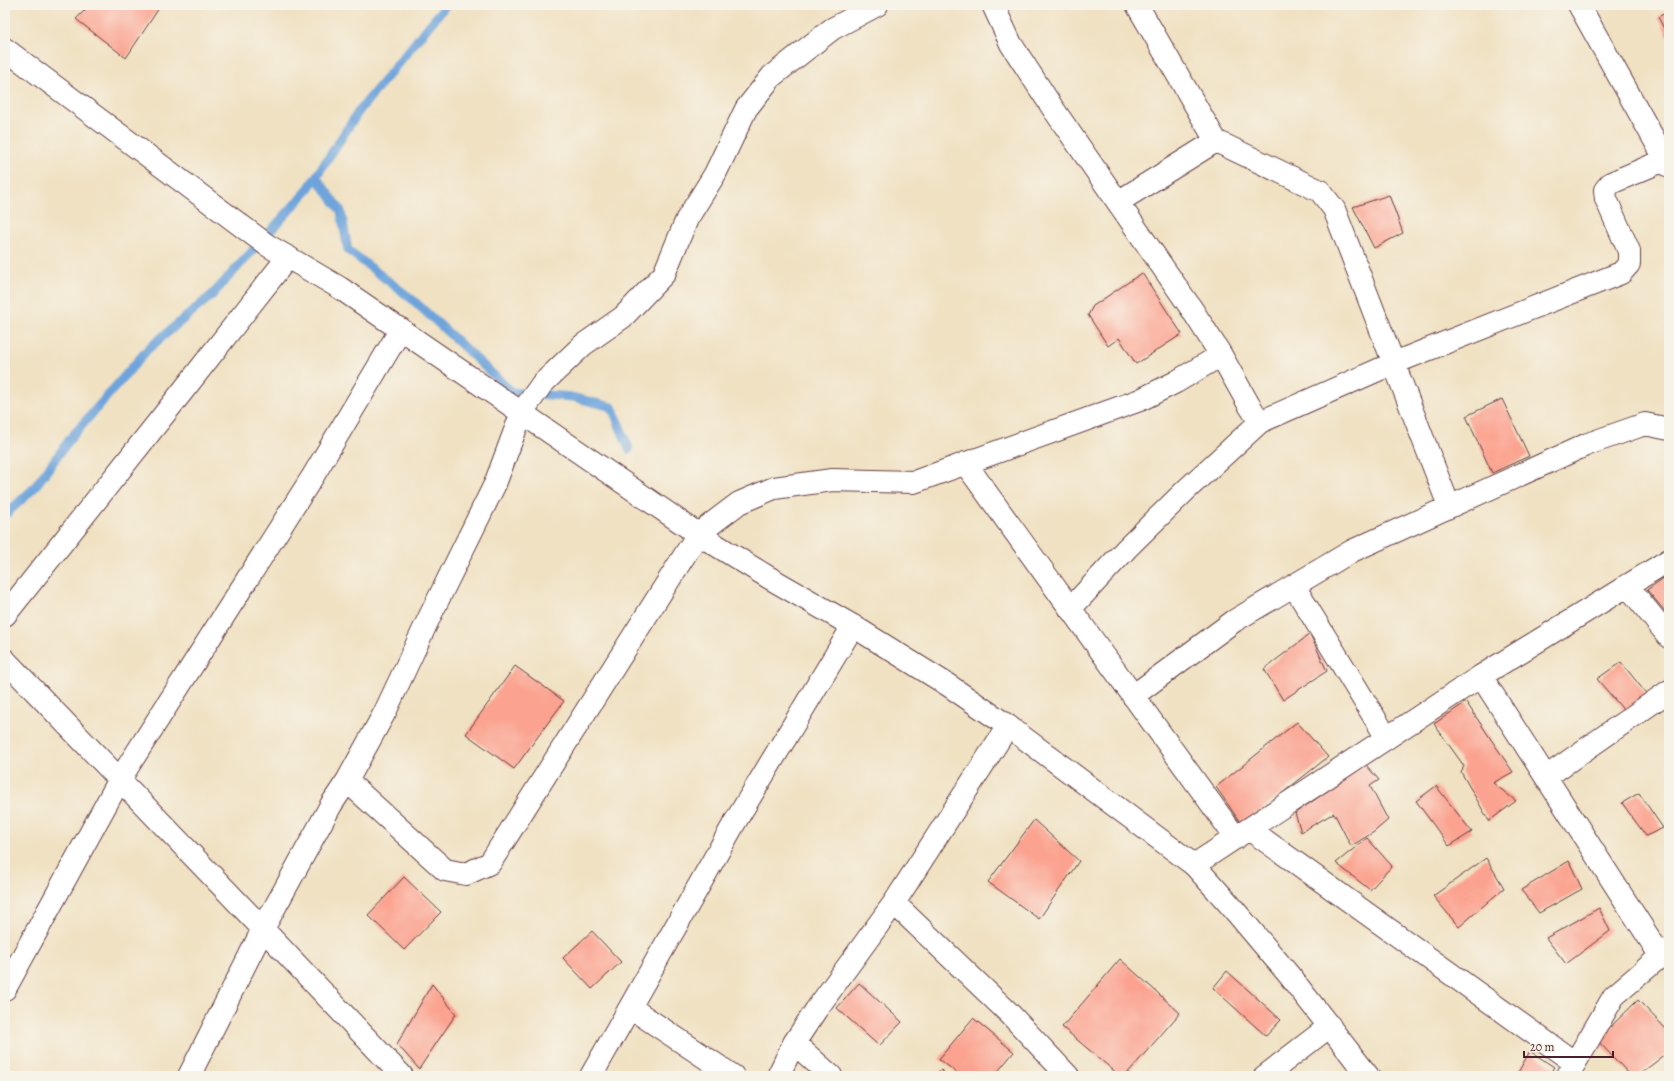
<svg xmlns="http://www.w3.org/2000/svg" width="1674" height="1081" font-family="Alegreya,serif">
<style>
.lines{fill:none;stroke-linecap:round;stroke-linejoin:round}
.stream{stroke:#6ea4db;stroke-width:9}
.building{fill:#fba390}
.minor-casing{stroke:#633c42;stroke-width:24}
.tertiary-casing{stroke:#633c42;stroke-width:24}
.minor{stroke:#fff;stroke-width:22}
.tertiary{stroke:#fff;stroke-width:22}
</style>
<rect width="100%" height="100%" fill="#f7f3e8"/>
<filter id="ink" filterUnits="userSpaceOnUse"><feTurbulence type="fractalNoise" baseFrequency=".025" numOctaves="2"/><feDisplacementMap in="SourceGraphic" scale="8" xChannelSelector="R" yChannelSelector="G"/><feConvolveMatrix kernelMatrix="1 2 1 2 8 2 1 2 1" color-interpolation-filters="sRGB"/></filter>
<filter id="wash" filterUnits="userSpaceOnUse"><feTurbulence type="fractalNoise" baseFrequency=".012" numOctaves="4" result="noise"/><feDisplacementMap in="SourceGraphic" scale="16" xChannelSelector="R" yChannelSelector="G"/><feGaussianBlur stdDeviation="0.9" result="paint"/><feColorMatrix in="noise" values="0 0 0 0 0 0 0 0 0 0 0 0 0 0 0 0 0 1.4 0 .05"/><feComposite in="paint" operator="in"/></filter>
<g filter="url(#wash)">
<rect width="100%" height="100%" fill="#f0e1c2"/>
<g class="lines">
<path class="stream" d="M316,177L341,211L348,250L413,300L512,392L572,397L612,407L629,449
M5,515L34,488L70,439L148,349L213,294L306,192L359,111L446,5"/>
</g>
<g id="blocks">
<path class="building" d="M90,5H161L126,58L76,19Z
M1669,11V38L1658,17Z
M1389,195L1403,233L1374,248L1353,207Z
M1142,273L1182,334L1136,364L1119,338L1108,346L1088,315L1093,306Z
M1502,399L1529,456L1492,473L1466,416Z
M1669,574V616L1647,590Z
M1310,634L1327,671L1283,700L1264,669Z
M1621,662L1649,697L1627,714L1597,679Z
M515,666L564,701L514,769L466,734Z
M1466,702L1513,772L1493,783L1516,801L1489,821L1461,772L1464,766L1434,724Z
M1297,722L1328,757L1242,825L1216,787Z
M1366,765L1379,780L1370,786L1388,820L1374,832L1351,846L1334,813L1301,832L1295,813Z
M1436,786L1472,832L1449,846L1416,801Z
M1639,793L1663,828L1646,836L1622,803Z
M1034,820L1079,861L1039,919L988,882Z
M1367,838L1392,866L1370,890L1336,863Z
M1486,858L1504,888L1459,927L1433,896Z
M1569,861L1582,889L1539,913L1521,890Z
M404,877L441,912L404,950L368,915Z
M1599,908L1610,931L1566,964L1546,938Z
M592,931L621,962L592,989L563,958Z
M1120,959L1180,1013L1125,1076H1120L1062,1027Z
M1227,971L1281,1020L1266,1036L1213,988Z
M859,983L902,1022L879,1046L837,1008Z
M432,984L456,1014L419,1069L397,1044Z
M1638,1000L1669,1032V1052L1637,1076H1631L1597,1040Z
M973,1018L1014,1052L994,1076H961L939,1059Z
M1530,1051L1554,1067L1548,1076H1516Z
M941,1070L948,1076H935Z"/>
</g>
</g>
<g filter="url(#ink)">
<use href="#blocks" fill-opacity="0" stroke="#633c42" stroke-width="1"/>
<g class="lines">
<defs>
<path id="minor" d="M993,5L1011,44L1052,107L1191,308L1221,355L1249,405L1260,422
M1137,5L1216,141L1320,191L1334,209L1449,506
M1579,5L1669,166
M1118,202L1216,141
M965,463L1236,838
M1627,585L1669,637
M1294,586L1387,738
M1070,609L1128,547L1187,489L1260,422L1394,363L1621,273L1629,264V251L1606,199L1605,190L1611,183L1669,158
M5,615L182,392L288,257
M5,660L263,929L402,1076
M1481,676L1660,955
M1133,696L1234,621L1352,551L1588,444L1645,424L1669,429
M1546,777L1669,691
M347,781L445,870L466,874L490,863L698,534L739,503L774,488L832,480L914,482L1140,400L1176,382L1221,355
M1249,829L1575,1063
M1194,865L1481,676L1669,560
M894,903L1009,1013L1068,1076
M5,989L120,779L313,476L401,329
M631,1008L733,1076
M794,1043L831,1076
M1568,1075L1614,996L1669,949
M189,1076L263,929L331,805L347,781L385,712L429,618L495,484L522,412L542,384L583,345L623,317L664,274L687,219L715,174L746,109L772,76L832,29L877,5
M591,1076L735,822L853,626
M778,1076L794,1043L816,1010L894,903L1008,726
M1265,1076L1330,1026"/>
<path id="tertiary" d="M5,49L267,245L340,288L698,534L768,577L853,626L948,685L1008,726L1194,865L1230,905L1289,975L1368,1076"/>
</defs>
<use href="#minor" class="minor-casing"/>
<use href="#tertiary" class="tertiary-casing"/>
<use href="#minor" class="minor"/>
<use href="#tertiary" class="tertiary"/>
</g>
</g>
<rect width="1674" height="1081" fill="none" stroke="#f7f3e8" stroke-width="20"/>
<path d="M1524 1051v6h89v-6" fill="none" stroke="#4a1f2b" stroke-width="2"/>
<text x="1530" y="1051" font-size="12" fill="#4a1f2b" stroke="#f7f3e8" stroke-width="3" paint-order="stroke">20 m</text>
</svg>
